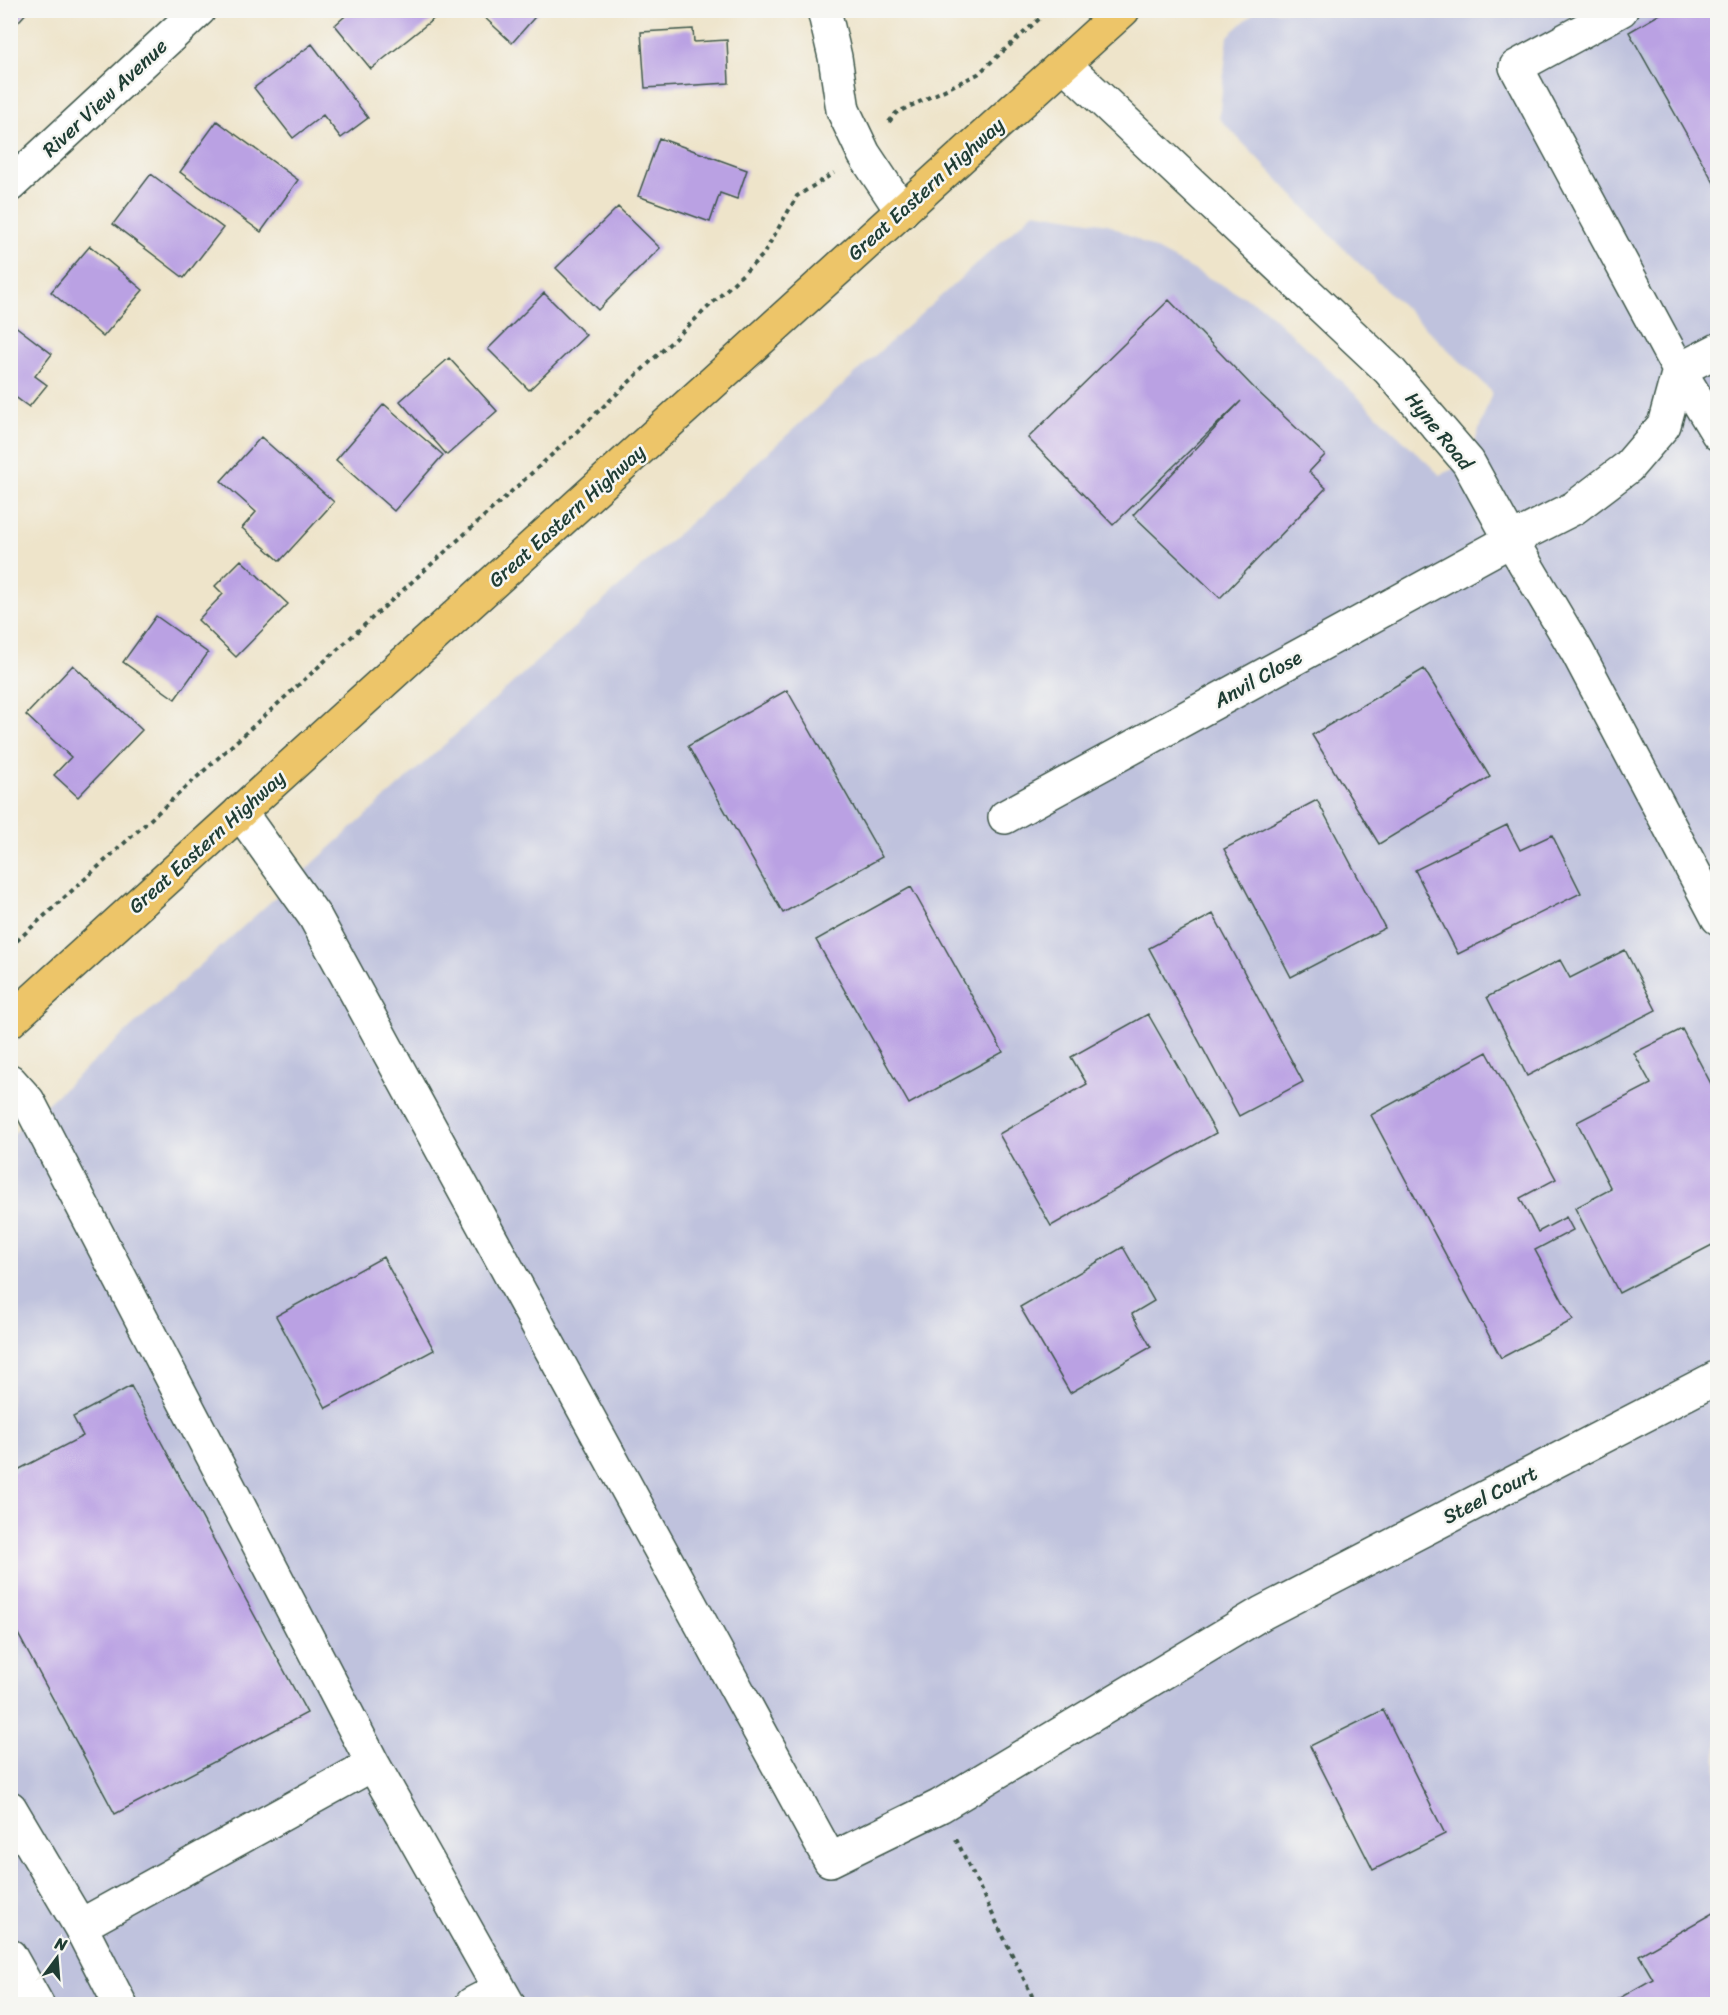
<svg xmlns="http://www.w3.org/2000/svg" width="1728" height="2015" font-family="Sriracha,sans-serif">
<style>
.industrial{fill:#bfc2dd}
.building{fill:#baa1e3}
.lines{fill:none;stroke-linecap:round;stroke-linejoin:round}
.minor-casing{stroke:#3e564a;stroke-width:36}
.highway-casing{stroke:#3e564a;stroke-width:36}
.path{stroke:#3e564a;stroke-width:4;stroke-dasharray:4.5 4.5;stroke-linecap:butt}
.minor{stroke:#fff;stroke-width:33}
.highway{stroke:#edc569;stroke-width:33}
.labels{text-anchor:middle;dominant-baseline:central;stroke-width:5;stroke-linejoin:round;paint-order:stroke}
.street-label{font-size:20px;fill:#1f3d34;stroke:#f6f6f2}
</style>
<rect width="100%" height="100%" fill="#f6f6f2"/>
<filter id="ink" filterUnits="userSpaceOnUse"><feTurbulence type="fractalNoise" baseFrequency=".0167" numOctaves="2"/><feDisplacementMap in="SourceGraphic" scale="12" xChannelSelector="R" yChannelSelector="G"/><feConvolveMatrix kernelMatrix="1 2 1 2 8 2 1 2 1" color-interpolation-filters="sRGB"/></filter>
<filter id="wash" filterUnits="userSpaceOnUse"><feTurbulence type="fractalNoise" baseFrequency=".008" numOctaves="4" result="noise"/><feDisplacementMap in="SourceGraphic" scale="24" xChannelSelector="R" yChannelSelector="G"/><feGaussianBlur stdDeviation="1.35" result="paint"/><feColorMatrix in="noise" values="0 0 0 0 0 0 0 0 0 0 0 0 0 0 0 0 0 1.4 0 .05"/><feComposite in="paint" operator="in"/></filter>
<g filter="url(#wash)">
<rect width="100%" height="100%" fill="#eee4ca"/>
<path class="industrial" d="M1256,11H1717V2004H11L10,1137L1034,212L1108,224L1263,307L1440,475L1468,462L1492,392L1345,250L1219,118L1228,36Z"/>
<g id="blocks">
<path class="building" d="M10,10H29L10,31Z
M352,10H433L437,16L371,69L335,25Z
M488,10H541L512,43L483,16Z
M1667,10H1718V190L1629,32Z
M693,29L694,42L727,40L729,83L645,88L641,32Z
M312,44L368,118L341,138L323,115L293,138L254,88Z
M217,121L298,180L261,232L180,172Z
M659,138L747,170L737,199L720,193L710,222L638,196Z
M151,174L223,228L184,278L113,224Z
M618,207L660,248L598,310L556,268Z
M90,246L143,290L103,337L51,292Z
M544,293L586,335L529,390L488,349Z
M1169,300L1254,388L1325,455L1309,472L1326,488L1220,598L1133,515L1241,401L1113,525L1028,438Z
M10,322L52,354L35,376L47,385L29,407L10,393Z
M449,358L497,411L447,455L400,401Z
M384,404L443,455L394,511L336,460Z
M261,437L334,502L280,561L242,528L256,512L221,481Z
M241,560L288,604L236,657L198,620L223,594L215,586Z
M156,616L208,653L175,699L123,662Z
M73,665L142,730L78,797L54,775L71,757L26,715Z
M1424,669L1490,777L1379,844L1312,735Z
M787,690L882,857L783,913L688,746Z
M1317,800L1385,928L1291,977L1224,849Z
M1507,825L1520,850L1552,835L1581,893L1458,954L1415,870Z
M911,887L1003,1052L909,1104L816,940Z
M1213,914L1303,1082L1239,1116L1149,948Z
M1625,950L1656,1010L1527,1076L1487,997L1560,960L1570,978Z
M1148,1014L1216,1133L1051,1226L999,1134L1087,1084L1071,1057Z
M1682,1029L1718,1097V1242L1619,1293L1575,1208L1611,1189L1577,1122L1651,1084L1634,1053Z
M1487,1052L1556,1179L1520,1198L1538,1232L1566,1217L1573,1230L1535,1250L1573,1320L1501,1358L1371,1115Z
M1123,1247L1154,1301L1132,1314L1151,1347L1070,1393L1020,1307Z
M383,1257L434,1350L326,1408L276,1316Z
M131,1386L307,1713L115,1814L10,1619V1474L83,1436L73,1417Z
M1383,1710L1445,1834L1373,1870L1310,1746Z
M1718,1910V2004H1609L1653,1979L1639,1955Z"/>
</g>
</g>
<g filter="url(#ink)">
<use href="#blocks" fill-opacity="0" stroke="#3e564a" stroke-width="1.5"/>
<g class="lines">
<defs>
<path id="minor" d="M824,10L835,57L843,110L864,154L902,211
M1621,10L1516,67L1679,370L1718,434
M1064,64L1389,370L1468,462L1511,540L1578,653L1718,918
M10,185L199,10
M240,812L315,917L830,1860L940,1806L1262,1613L1718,1377
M1005,817L1511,540L1574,508L1628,467L1664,425L1679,370L1718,350
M10,1081L28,1101L373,1764
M10,1808L80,1926L120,2004
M80,1926L373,1764L508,2004
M10,1956L37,2004
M472,2004L499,1990"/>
<path id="highway" d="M10,1021L1123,10"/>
</defs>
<use href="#minor" class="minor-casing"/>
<use href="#highway" class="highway-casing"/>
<path class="path" d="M889,122L896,113L978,74L1049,10
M10,947L567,441L763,255L797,196L834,173
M956,1839L1036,2004"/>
<use href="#minor" class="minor"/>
<use href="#highway" class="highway"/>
</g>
</g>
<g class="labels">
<g class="street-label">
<text transform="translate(105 98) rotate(-43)">River View Avenue</text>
<text transform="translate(926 189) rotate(-42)">Great Eastern Highway</text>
<text transform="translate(1439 431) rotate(51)">Hyne Road</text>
<text transform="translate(567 516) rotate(-42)">Great Eastern Highway</text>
<text transform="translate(1258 679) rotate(-29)">Anvil Close</text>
<text transform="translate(207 842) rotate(-42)">Great Eastern Highway</text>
<text transform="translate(1490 1495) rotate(-27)">Steel Court</text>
</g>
</g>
<rect width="1728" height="2015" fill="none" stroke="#f6f6f2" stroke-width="36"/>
<g transform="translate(57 1958) rotate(16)" stroke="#f6f6f2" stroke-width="4.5" paint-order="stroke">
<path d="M0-4.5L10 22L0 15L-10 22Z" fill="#1f3d34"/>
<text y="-9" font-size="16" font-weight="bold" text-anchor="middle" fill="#1f3d34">N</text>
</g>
</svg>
